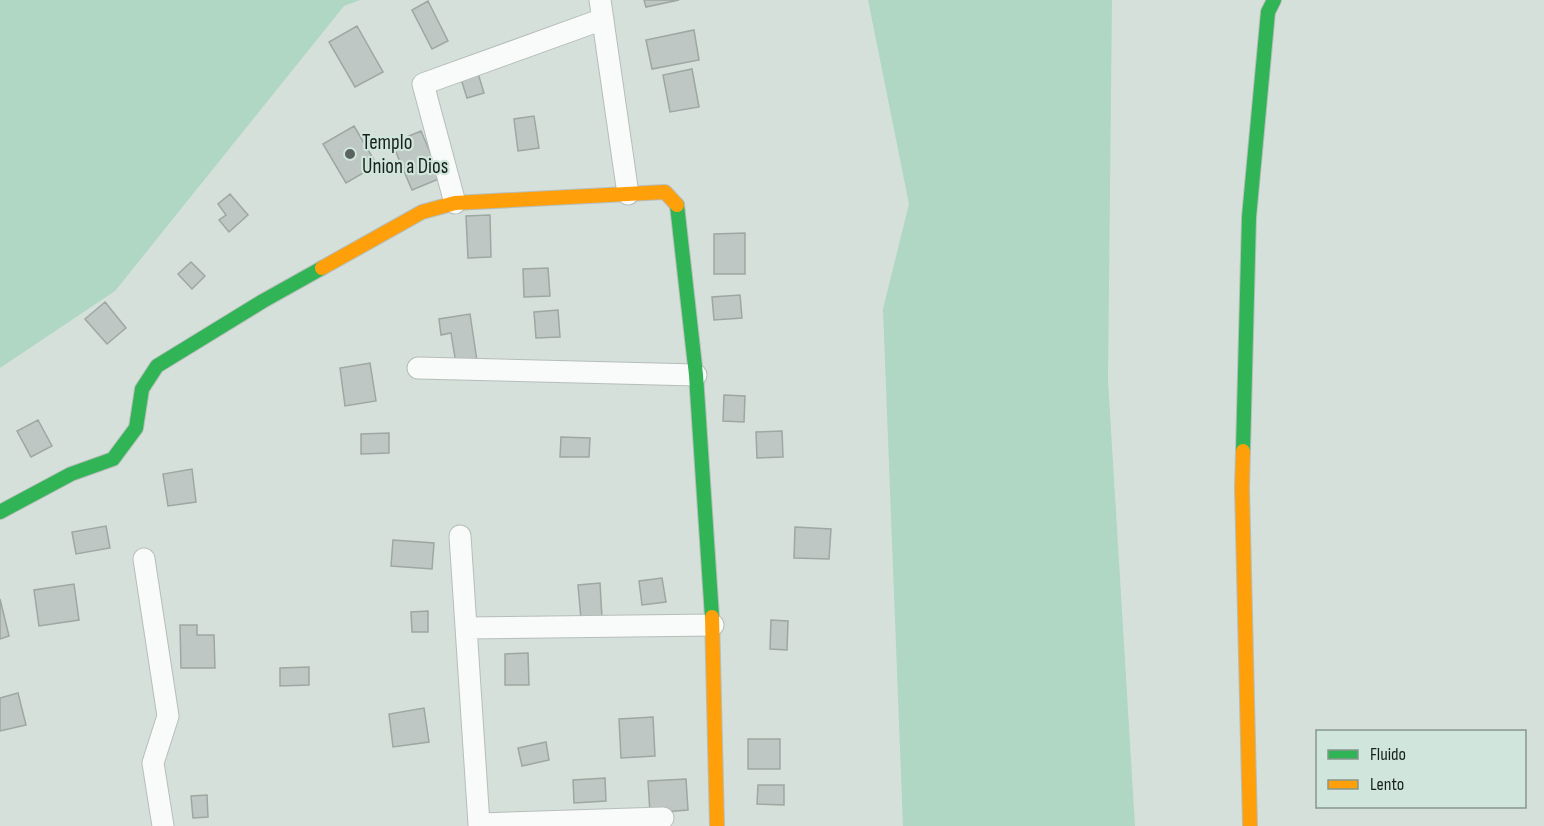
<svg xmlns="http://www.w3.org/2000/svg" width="1544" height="826" font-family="'Sofia Sans Condensed',sans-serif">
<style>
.green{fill:#b0d6c4}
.building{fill:#bec7c3;stroke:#9ea7a2;stroke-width:1.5}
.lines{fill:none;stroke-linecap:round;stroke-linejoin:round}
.street-casing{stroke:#b6beba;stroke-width:23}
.fast-casing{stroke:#b6beba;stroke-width:16}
.slow-casing{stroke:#b6beba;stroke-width:16}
.street{stroke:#f9fafa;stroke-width:21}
.fast{stroke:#30b455;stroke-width:14}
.slow{stroke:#ff9f0a;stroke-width:14}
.poi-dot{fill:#5a635f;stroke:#d0e5db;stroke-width:2}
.labels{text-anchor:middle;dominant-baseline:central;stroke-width:4.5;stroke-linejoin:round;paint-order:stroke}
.poi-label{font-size:21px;fill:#18201c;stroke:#d0e5db;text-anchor:start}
</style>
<rect width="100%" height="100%" fill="#d5e0db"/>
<path class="green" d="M0,0H360L344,6L115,291L0,368Z
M868,0H1112L1108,380L1135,826H903L883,309L909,204Z"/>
<path class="building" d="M644,0H679L646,7Z
M428,1L448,41L432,49L412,10Z
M357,26L383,72L355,87L329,42Z
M694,30L699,60L652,69L646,40Z
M692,69L699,107L670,112L663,75Z
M477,70L484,93L467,98L460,76Z
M534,116L539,148L518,151L514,119Z
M354,126L377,165L346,183L323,144Z
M421,131L441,178L412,190L392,143Z
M230,194L248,215L229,232L219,220L226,215L218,204Z
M490,215L491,257L468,258L466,216Z
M745,233V274H714V234Z
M191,262L205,276L192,289L178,274Z
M548,268L550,296L524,297L523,269Z
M740,295L742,318L714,320L712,297Z
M105,302L126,328L107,344L85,319Z
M558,310L560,337L536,338L534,312Z
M470,314L477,361L456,364L451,333L441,335L439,319Z
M370,363L376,401L345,406L340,368Z
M724,395L745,396L744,422L723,421Z
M38,420L52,446L31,457L17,431Z
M782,431L783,457L757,458L756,432Z
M389,433V453L361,454V434Z
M561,437L590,438L589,457H560Z
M192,469L196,502L168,506L163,474Z
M106,526L110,548L76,554L72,532Z
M795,527L831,529L829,559L794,558Z
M393,540L434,543L432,569L391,566Z
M662,578L666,602L642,605L639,581Z
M600,583L602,618L581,619L578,585Z
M74,584L79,620L39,626L34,590Z
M0,599L9,636L0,639Z
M428,611V632H412L411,612Z
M771,620L788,621L787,650L770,649Z
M180,625H197V635H214L215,668H181Z
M528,653L529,685H505V654Z
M309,667V685L280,686V668Z
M18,693L26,725L0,731V698Z
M424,708L429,742L393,747L389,714Z
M653,717L655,756L621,758L619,719Z
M748,739H780V769H748Z
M546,742L549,760L522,766L518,748Z
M605,778L606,801L574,803L573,780Z
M686,779L688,810L650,813L648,781Z
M758,785H784V805L757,804Z
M207,795L208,817L193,818L191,796Z"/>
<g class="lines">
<defs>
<path id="street" d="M600,0L628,194
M455,203L423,84L603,19
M418,368L696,375
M460,536L479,824L663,818
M144,559L168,716L153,763L163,826
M466,628L713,625"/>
<path id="fast" d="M677,205L696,375L712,617
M1243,451L1249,217L1268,12L1274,0
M0,512L71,474L113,459L136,428L142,389L157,366L263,301L322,268"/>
<path id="slow" d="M322,268L422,212L455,203L665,192L677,205
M1243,451L1242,488L1250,826
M712,617L717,826"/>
</defs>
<use href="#street" class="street-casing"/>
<use href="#fast" class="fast-casing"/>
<use href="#slow" class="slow-casing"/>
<use href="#street" class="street"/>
<use href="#fast" class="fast"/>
<use href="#slow" class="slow"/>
</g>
<circle class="poi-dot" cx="350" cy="154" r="6"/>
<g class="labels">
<g class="poi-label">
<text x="362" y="142">Templo<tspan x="362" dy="24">Union a Dios</tspan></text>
</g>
</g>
<rect x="1316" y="730" width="210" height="78" fill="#d0e5db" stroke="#86968f" stroke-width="1.5"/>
<rect x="1328" y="750" width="30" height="9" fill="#30b455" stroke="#86968f" stroke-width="1.5"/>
<text x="1370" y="760" font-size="18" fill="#18201c">Fluido</text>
<rect x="1328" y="780" width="30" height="9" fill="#ff9f0a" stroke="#86968f" stroke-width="1.5"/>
<text x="1370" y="790" font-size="18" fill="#18201c">Lento</text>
</svg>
